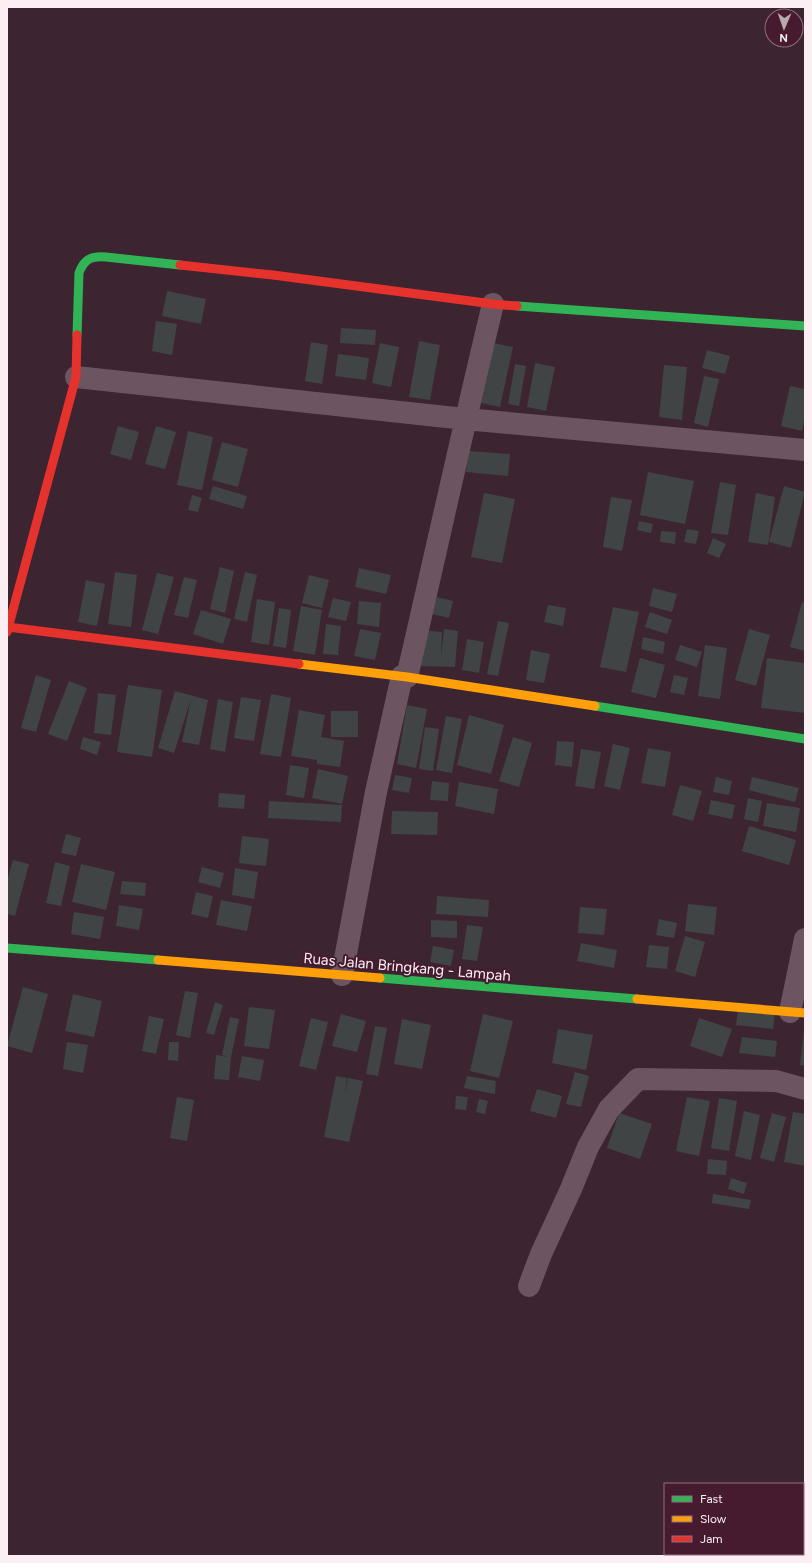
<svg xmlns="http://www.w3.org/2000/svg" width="812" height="1563" font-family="Figtree,sans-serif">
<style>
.building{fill:#414445}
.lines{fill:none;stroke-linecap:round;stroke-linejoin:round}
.street{stroke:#6c5560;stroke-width:22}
.fast{stroke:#30b455;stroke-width:9}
.slow{stroke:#ff9f0a;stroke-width:9}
.jam{stroke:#e5322d;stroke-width:9}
.labels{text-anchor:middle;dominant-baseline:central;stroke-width:4;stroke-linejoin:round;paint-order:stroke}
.street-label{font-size:15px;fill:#fbeff4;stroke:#461b2f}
</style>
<rect width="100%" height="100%" fill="#3c2530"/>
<path class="building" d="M167,291L206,299L201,324L162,316Z
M156,321L177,324L172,355L152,351Z
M341,328L376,330L375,345L340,343Z
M419,341L440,345L430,400L409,397Z
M484,341L513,347L500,407L472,401Z
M311,342L328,345L322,384L305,381Z
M380,343L399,347L391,387L372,383Z
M707,350L730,356L725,374L702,368Z
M338,354L369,358L366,380L335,376Z
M535,363L555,367L546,411L527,407Z
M515,364L526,366L519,406L508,404Z
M664,365L687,367L682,420L659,417Z
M704,376L719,379L708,427L694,423Z
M790,386L805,389V416L802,431L781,426Z
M118,426L139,432L131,460L110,454Z
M156,426L176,432L165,469L145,464Z
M188,431L213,437L202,490L177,485Z
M222,442L248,449L238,487L212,480Z
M468,451L510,454L508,476L466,472Z
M648,472L694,481L685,524L640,515Z
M720,482L736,485L728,535L711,533Z
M213,486L247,496L243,509L209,499Z
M784,486L805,492L791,548L769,542Z
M484,493L515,499L502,563L471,557Z
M756,493L775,497L768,545L748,542Z
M192,495L202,498L198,512L188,510Z
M611,497L632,500L622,551L603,547Z
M639,521L653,524L651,533L637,530Z
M687,529L699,531L696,544L684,542Z
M661,531L676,532L675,544L660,542Z
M713,538L726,544L719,558L707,553Z
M220,567L234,571L225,613L210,609Z
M359,568L391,575L386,594L355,587Z
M115,572L137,575L131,627L108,624Z
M245,572L257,575L247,622L234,619Z
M157,573L174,577L158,634L142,630Z
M309,575L329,580L322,608L302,603Z
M184,577L197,580L188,618L174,615Z
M86,580L105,584L97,626L78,622Z
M653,588L677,594L672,612L649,606Z
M436,597L453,601L449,618L432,614Z
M333,598L351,602L346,621L328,617Z
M257,599L275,602L269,645L251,642Z
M359,601L381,603L379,627L357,624Z
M802,602L805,603V651L790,647Z
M548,605L566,608L563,626L544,622Z
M301,606L322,610L315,655L293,651Z
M613,607L639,612L626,672L600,667Z
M279,608L291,610L286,648L273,646Z
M201,610L231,619L223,644L193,634Z
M650,612L672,620L667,634L645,627Z
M498,621L509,623L498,676L487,674Z
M326,624L341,626L338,655L323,654Z
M360,629L381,633L375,660L354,656Z
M444,629L458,631L455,667L416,666L420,630L442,632L441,657Z
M749,629L770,635L756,686L735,680Z
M643,637L665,642L663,654L641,649Z
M467,639L484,642L479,673L462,670Z
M680,645L702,652L697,667L675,660Z
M705,645L727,648L720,699L698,696Z
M531,650L550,654L544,683L526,680Z
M640,658L665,665L656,698L631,692Z
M767,658L805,663V713L761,708Z
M36,675L51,680L36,732L21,728Z
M674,675L688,678L684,695L670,692Z
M69,681L87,688L67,741L48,734Z
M128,685L162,690L152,757L117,752Z
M175,691L208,700L199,745L182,742L191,699L174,753L158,748Z
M98,693L116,695L111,735L94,733Z
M271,694L291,698L281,757L260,754Z
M241,697L261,700L254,741L234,738Z
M218,699L233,702L225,752L210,749Z
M407,705L427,709L416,768L397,764Z
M299,710L325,715L321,737L344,741L340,767L317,764V760L291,756Z
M331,711H358V737H331Z
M469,715L504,725L491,774L457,765Z
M446,716L462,719L452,773L436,770Z
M425,727L439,729L433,771L419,769Z
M83,737L101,742L97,755L80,749Z
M513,737L532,743L519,787L499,781Z
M557,741L574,742L572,767L555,765Z
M613,744L630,748L620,790L604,786Z
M648,748L671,752L665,787L641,783Z
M581,749L601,752L594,789L575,786Z
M290,765L309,768L304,798L286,795Z
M318,769L348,776L342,804L312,798Z
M395,775L412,778L409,793L392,790Z
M716,777L732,781L729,795L713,792Z
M752,777L799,788L795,802L749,790Z
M432,781L449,783L448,801L430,800Z
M459,782L498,789L494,814L455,806Z
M680,785L702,791L693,821L672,815Z
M219,793L245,795L244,809L218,807Z
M748,798L762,801L758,822L744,819Z
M711,800L735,805L732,819L708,814Z
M269,801L342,805L341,822L268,818Z
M767,803L800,808L796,832L763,826Z
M392,811L438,812L437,835L391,834Z
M749,826L796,840L789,865L742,851Z
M66,834L81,838L76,856L61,853Z
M242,836L269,839L266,866L239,863Z
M13,860L29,864L15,916L7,914V881Z
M55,862L70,866L61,906L46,903Z
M81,864L115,872L106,910L72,902Z
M202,867L224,873L220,888L198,882Z
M235,868L258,872L254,899L232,895Z
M122,881L146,883L145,896L120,894Z
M196,892L213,896L208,918L191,914Z
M437,896L489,900L488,917L436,914Z
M221,900L252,906L247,931L216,925Z
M688,904L717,907L714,935L685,931Z
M119,905L143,909L139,930L116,926Z
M580,907L607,909L604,935L578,933Z
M74,912L104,917L100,939L71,934Z
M659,919L677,923L674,938L656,935Z
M431,920L457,921V938L431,937Z
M467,925L483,927L477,961L462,959Z
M685,936L705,942L695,977L675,971Z
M581,943L617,950L614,968L577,961Z
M649,945L669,947L667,969L646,967Z
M433,946L454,950L451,966L430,962Z
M23,987L48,994L32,1053L7,1046Z
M185,991L198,993L190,1038L176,1035Z
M73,994L102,1001L94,1037L65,1031Z
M215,1002L223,1005L214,1035L206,1033Z
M249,1007L275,1010L269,1049L244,1046Z
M738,1010L775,1014L773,1029L736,1025Z
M341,1014L366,1021L357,1052L332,1046Z
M483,1014L513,1021L499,1078L470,1071Z
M149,1016L164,1019L156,1054L142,1051Z
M230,1017L239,1019L231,1057L229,1080L214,1079L216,1055L229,1057L222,1055Z
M311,1018L328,1022L316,1070L299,1066Z
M699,1018L732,1029L722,1057L690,1046Z
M402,1019L431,1025L422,1069L394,1064Z
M375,1026L387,1028L378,1076L366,1074Z
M558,1029L593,1035L586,1070L552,1063Z
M804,1031H805V1066L800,1065Z
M742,1037L777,1041L775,1057L739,1053Z
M67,1042L88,1045L83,1073L63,1069Z
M169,1042H179L178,1061L168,1060Z
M242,1056L264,1060L260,1081L238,1077Z
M575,1072L589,1076L581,1107L566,1104Z
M336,1076L347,1078L345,1095L348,1078L363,1081L349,1142L324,1137Z
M467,1076L496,1081L495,1094L464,1088Z
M537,1089L562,1096L556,1118L530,1111Z
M456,1096L468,1097L466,1110L455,1109Z
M177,1097L194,1100L187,1141L170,1138Z
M687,1097L710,1101L699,1156L676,1151Z
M719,1098L737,1101L729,1151L711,1148Z
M479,1099L488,1101L485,1114L476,1112Z
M744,1111L760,1115L751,1160L735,1156Z
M793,1112L805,1114V1166L784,1162Z
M619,1113L652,1124L640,1159L607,1148Z
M772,1113L786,1117L774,1162L760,1158Z
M708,1159L727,1161L726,1175L707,1174Z
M731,1178L747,1183L744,1194L728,1189Z
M713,1194L751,1200L749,1209L712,1203Z"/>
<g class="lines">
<path class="street" d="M76,377L465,419L805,450
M407,677C436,552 463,428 493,304
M342,975L376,792L402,676
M790,1012L805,939
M529,1286L541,1254L571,1189L588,1147L609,1109L638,1079L776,1081L805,1089"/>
<path class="fast" d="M517,306L805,326
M77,335L79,273C84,259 91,256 106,257L180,265
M595,706L805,739
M7,948L158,960
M380,978L637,999"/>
<path class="slow" d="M299,664L407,677L595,706
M158,960L380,978
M637,999L805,1013"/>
<path class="jam" d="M180,265L273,275L493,304L517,306
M8,627L299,664
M7,632L76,377L77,335"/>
</g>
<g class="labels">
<g class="street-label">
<text transform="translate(407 967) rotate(5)">Ruas Jalan Bringkang - Lampah</text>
</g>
</g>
<rect width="812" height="1563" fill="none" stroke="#fbeff4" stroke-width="16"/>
<rect x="664" y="1483" width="140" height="72" fill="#461b2f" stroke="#8e707e"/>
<rect x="672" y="1496" width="20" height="6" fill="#30b455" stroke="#8e707e"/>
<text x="700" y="1503" font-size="12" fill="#fbeff4">Fast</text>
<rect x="672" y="1516" width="20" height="6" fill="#ff9f0a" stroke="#8e707e"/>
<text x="700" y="1523" font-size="12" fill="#fbeff4">Slow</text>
<rect x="672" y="1536" width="20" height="6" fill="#e5322d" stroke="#8e707e"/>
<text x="700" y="1543" font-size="12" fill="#fbeff4">Jam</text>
<g transform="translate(784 28) rotate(182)"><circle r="19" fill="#461b2f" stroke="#8e707e"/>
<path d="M0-3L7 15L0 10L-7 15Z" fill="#b8a8af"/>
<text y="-6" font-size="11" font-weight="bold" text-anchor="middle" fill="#fbeff4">N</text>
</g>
</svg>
